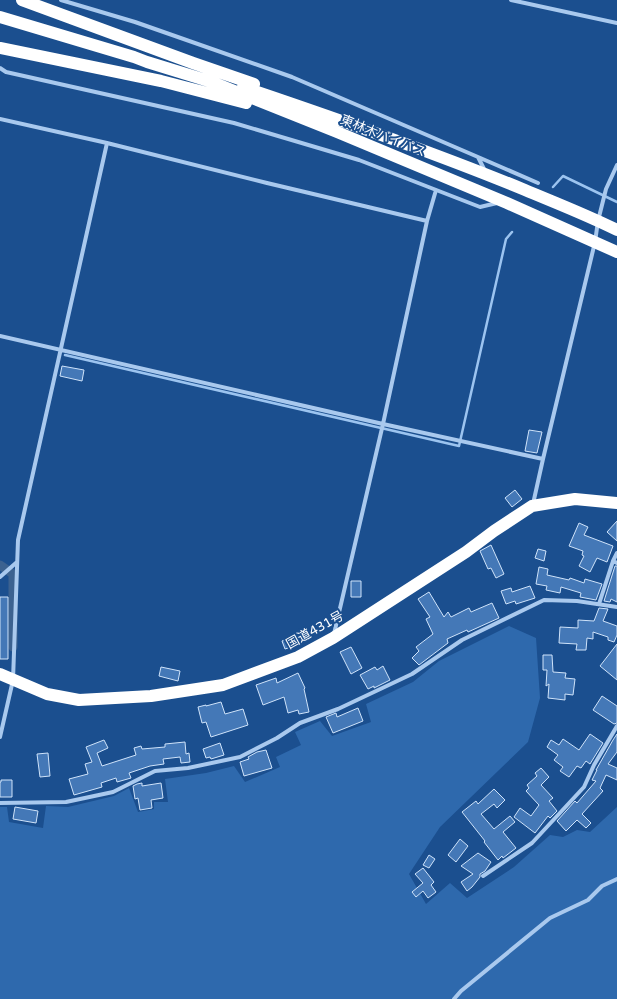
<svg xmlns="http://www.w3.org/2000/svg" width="617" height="999" font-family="'Varela Round','Noto Sans JP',sans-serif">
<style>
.green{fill:#2e69ad}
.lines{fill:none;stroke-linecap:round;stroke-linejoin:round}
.stream{stroke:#9cc4f0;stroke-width:2.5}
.canal{stroke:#3c6290;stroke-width:9}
.building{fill:#4478b7;stroke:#cfe3fa}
.street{stroke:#a9c9ee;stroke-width:4}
.highway{stroke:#fff;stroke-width:12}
.labels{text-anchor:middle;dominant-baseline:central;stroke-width:4;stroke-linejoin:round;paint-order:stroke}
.street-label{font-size:13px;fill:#fff;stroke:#1b4f8f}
</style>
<rect width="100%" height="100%" fill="#1b4f8f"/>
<path class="green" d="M509,626L536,638L540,698L528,742L440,827L409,874L426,904L450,883L467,898L514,867L550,835L563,837L577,830L590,832L617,807V999H0V807H7L9,822L43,828L46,806L68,807L114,796L129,788L138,812L154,809V802H168L165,779L206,773L234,766L245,782L280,767L276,757L301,745L295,732L320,721L332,736L371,722L366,704L413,682L439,661Z"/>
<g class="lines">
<path class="stream" d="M553,187L563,176L617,202
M65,355L459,446L506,239L512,232"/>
<path class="canal" d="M0,565L13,574V647"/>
</g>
<path class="building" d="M62,366L84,370L82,381L60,376Z
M529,430L542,432L537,453L525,451Z
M515,490L522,499L512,507L505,498Z
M617,521V541L607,532Z
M579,523L588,527L584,535L613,546L607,562L597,558L590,572L579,566L584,556L582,555L583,551L569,546Z
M491,545L504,574L496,578L491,568L488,569L480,551Z
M538,549L546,551L544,561L535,558Z
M615,566H617V602L611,599L610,602L604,601Z
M539,567L548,569L547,575L569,580L570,578L584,583L585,579L602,584L596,600L580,597L581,593L561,587L560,593L546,590L547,586L536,584Z
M351,581H361V597H351Z
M530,586L535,598L516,604L515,601L506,604L501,591L511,588L512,592Z
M429,592L444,617L448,612L451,617L469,608L471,612L492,603L499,618L468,632L467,630L447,639L448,643L419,665L412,658L419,651L416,647L433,634L426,619L430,617L418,599Z
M0,597H8V659H0Z
M599,608L608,609L603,621L617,626V635L614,642L608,640V637L593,632V639L587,638L586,650H576L577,644L559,643L560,627L578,628V620L594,621Z
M291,637L294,646L285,649L282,641Z
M617,644V680L600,666Z
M351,647L362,668L351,674L340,652Z
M543,655H552L553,672L566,673L565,678L575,679L573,695L565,694V700L548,698L549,684L546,686L547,670H543Z
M383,666L390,680L374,688V686L368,689L360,675L375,667L377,670Z
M161,667L180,671L178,681L159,676Z
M298,673L305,688L304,689L309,712L299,714L298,710L288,713L284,697L263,705L256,685L276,678L277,683Z
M602,696L617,706V723L614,724L593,710Z
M221,702L225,714L243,709L248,725L211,737L206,722L202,723L198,707L206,705V706Z
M358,708L363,721L333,733L326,717L336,713L337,717Z
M590,734L603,743L590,764L586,761L581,768L577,766L569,777L560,771L563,767L554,760L558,755L547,747L551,740L559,745L563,739L579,750Z
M617,734V752L608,764L617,768V780L606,775L600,788L603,791L582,814L591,823L586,828L577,820L566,831L557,821L575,801L577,803L596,781L592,780L597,770H596L613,740Z
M104,740L108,748L97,753L102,766L136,755L134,748L141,746L142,749L165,747V744L185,742L186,754L189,753L190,762L181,763L180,757L163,759L164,764L150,766L129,773L131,778L117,782L116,778L101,783L102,787L74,795L69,779L88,774L85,764L92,762L86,747Z
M220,743L224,755L211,759L210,757L206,758L203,749Z
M266,750L272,768L244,776L240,762L249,759L248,757L257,752Z
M48,753L50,776L40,777L37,754Z
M541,768L549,777L541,785L553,798L549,801L557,811L550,818L548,816L535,833L514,817L520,808L531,816L539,805L526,791L529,788L527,785L537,776L535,773Z
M1,780H12V797H0V782H1Z
M142,783V786L161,783L163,798L151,800L152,808L140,810L138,798L135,799L133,786L137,784Z
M494,789L505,800L497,808L494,804L481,814L494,829L510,816L515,822L503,832L516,848L503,858L502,856L498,860L484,842L485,841L462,812L476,801L478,804Z
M15,807L38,811L36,823L13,819Z
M460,839L468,846L456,862L448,855Z
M478,853L491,862L485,871L480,874V877L472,887L467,891L461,882L473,874L461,866Z
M429,855L435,859L429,868L423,865Z
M423,868L434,882L431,885L436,892L428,898L423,891L416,897L412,892L423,883L415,874Z"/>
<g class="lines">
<path class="street" d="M61,0L135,22L292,77L478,157L485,171
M511,0L617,23
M0,68L6,72L234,123L359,160L480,207L497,203
M0,119L107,143L267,183L427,221
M478,157L538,183
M0,336L383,424L543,459
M533,504L543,459L595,242L598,221L606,189L617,165
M613,561L617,553
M0,577L17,562
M599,604L613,561L617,563
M334,634L383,424L427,221L436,190
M0,737L13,680L18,540L107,143
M0,803L66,802L113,792L155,771L188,768L240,757L277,738L300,723L338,709L412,674L462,640L544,600L577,601L617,607
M483,876L532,843L584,787L594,765L617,726
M454,999L461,991L550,918L588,900L602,886L617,879"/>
<path class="highway" d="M22,0L193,63L254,84
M0,17L134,57L147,62L212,82L337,132L507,203L617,252
M0,48L161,81L246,103
M243,87C338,119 433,152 525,190C556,203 587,215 617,230
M0,674L47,694L79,700L151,696L223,685L298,657L333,638L466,552L494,531L532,506L575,499L617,503"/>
</g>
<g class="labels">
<g class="street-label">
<text transform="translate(383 136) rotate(22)">東林木バイパス</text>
<text transform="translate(315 630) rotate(-29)">国道431号</text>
</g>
</g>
</svg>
